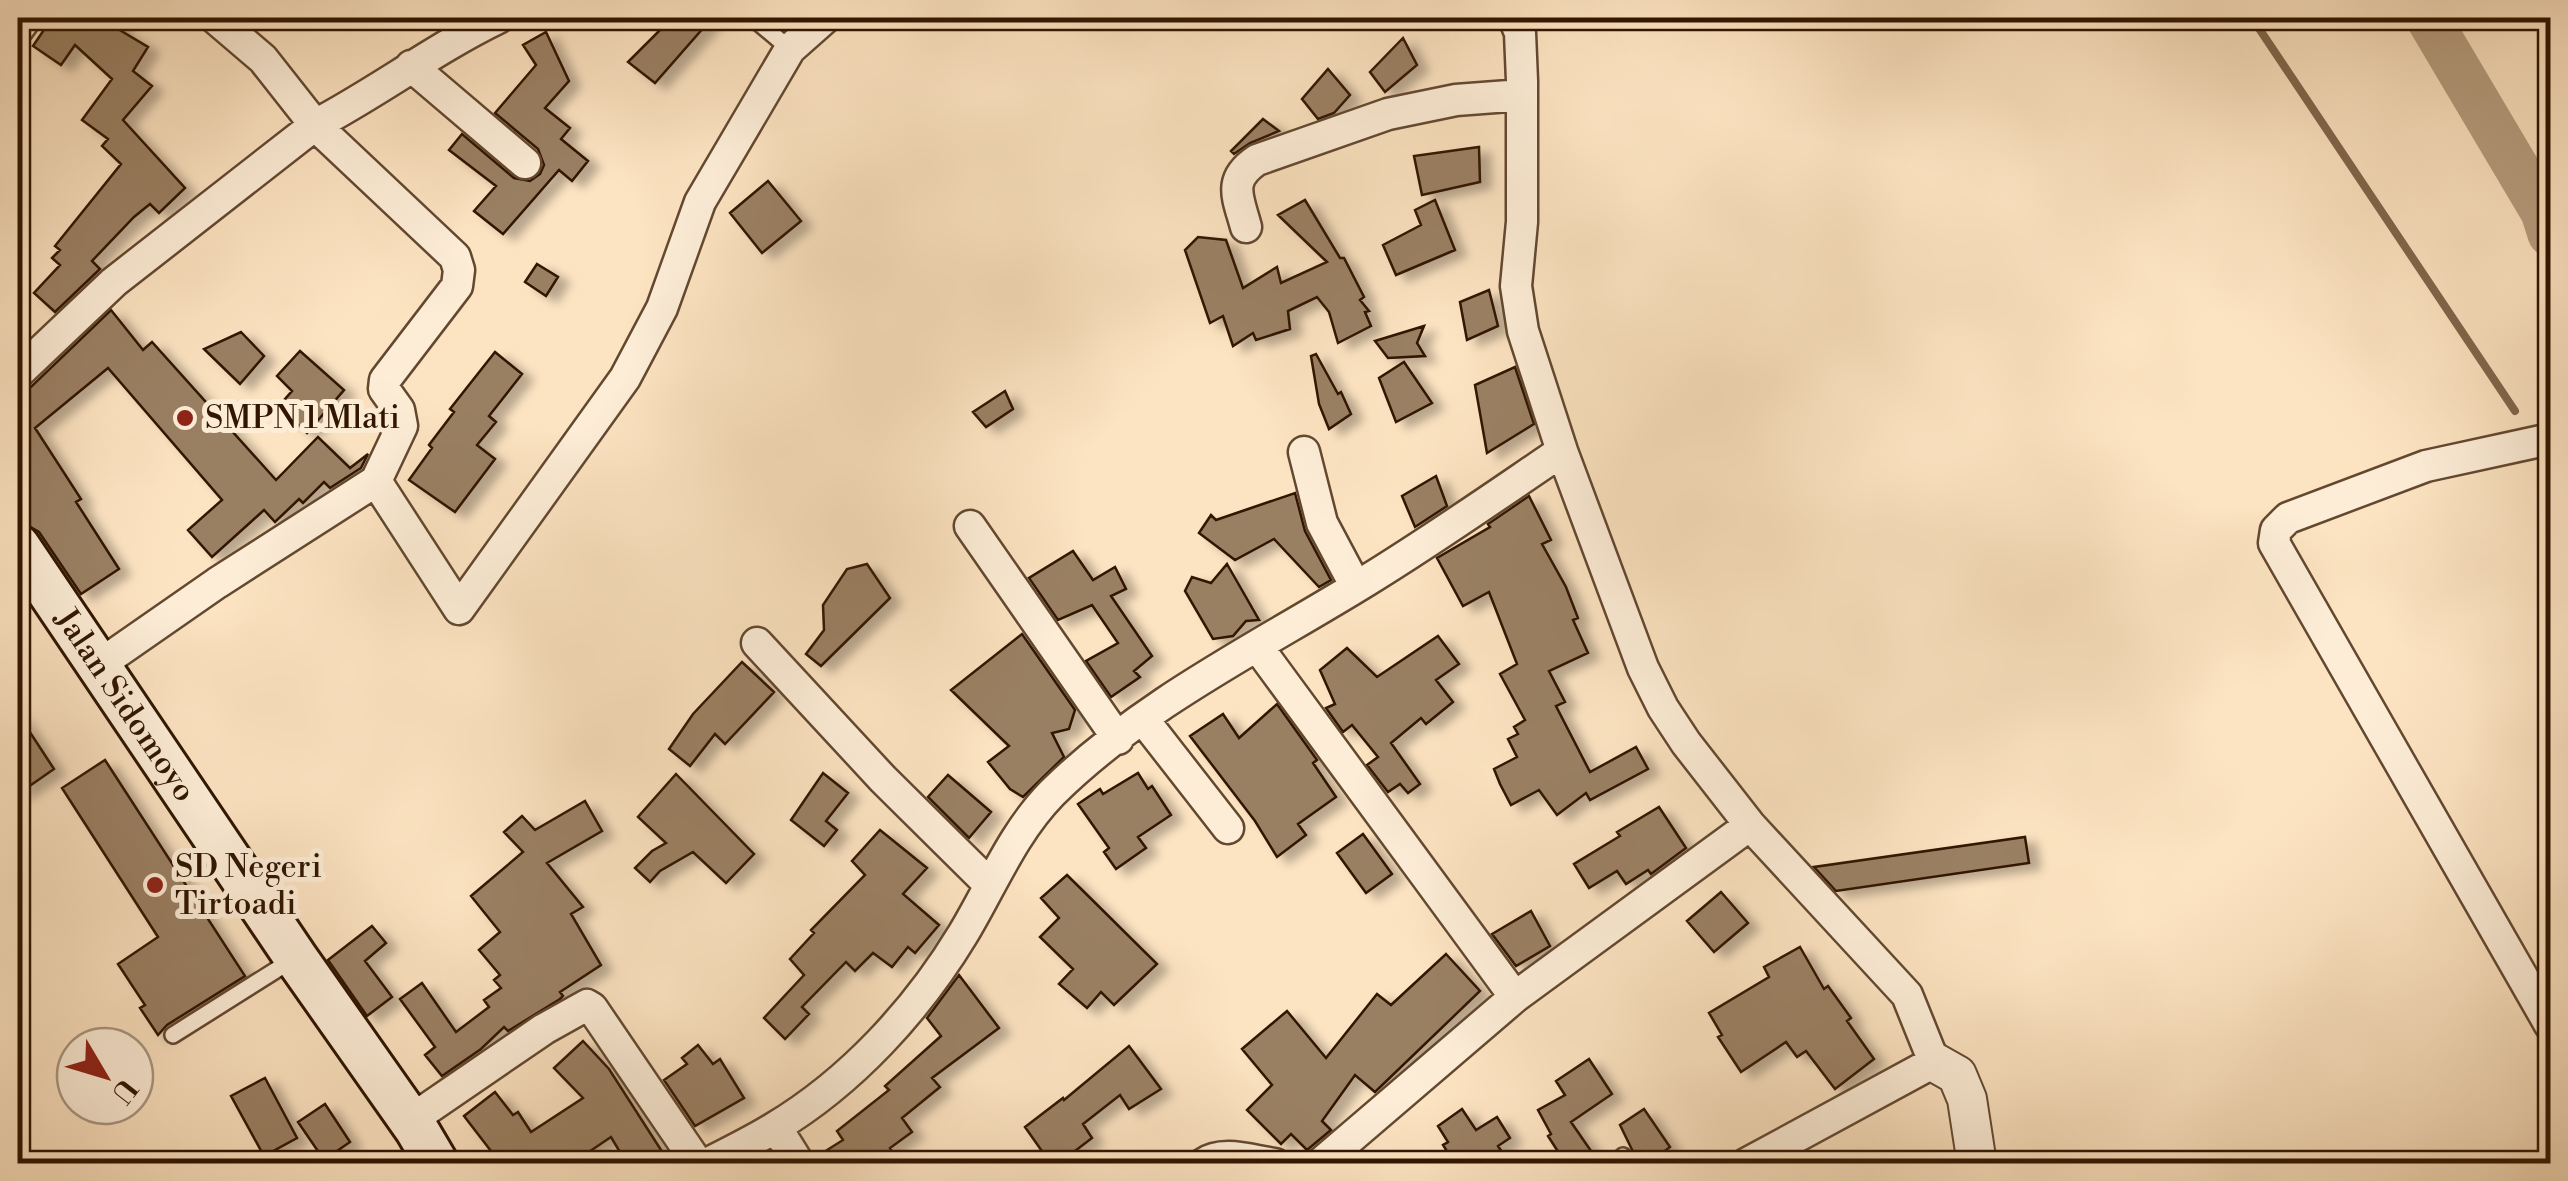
<svg xmlns="http://www.w3.org/2000/svg" width="2568" height="1181" font-family="'Libre Bodoni',serif">
<style>
.lines{fill:none;stroke-linecap:round;stroke-linejoin:round}
.stream{stroke:#81674c;stroke-width:8}
.river{stroke:#b79d7f;stroke-width:45}
.building{fill:#9a8064;stroke:#301500;stroke-width:2.5;filter:url(#shadow)}
.service-casing{stroke:#634830;stroke-width:20}
.minor-casing{stroke:#634830;stroke-width:35}
.tertiary-casing{stroke:#634830;stroke-width:42}
.secondary-casing{stroke:#301500;stroke-width:48}
.service{stroke:#fdedd7;stroke-width:15}
.minor{stroke:#fdedd7;stroke-width:30}
.tertiary{stroke:#fdedd7;stroke-width:38}
.secondary{stroke:#fdedd7;stroke-width:42}
.poi-dot{fill:#8f2418;stroke:#fdedd7;stroke-width:4}
.labels{text-anchor:middle;dominant-baseline:central;stroke-width:10;stroke-linejoin:round;paint-order:stroke}
.poi-label{font-size:32px;fill:#301500;stroke:#fdedd7;text-anchor:start}
.street-label{font-size:32px;fill:#301500;stroke:#fdedd7}
</style>
<defs>
<filter id="shadow"><feDropShadow dx="11" dy="6" stdDeviation="5" flood-color="#0004"/></filter>
</defs>
<rect width="100%" height="100%" fill="#fce3c1"/>
<filter id="stains"><feTurbulence type="fractalNoise" baseFrequency=".002" numOctaves="4"/><feColorMatrix values="0 0 0 0 .2 0 0 0 0 .09 0 0 0 0 .02 0 0 0 .5 -.17"/></filter>
<radialGradient id="worn" r=".72"><stop offset=".6" stop-color="#630" stop-opacity="0"/><stop offset="1" stop-color="#630" stop-opacity=".3"/></radialGradient>
<g class="lines">
<path class="stream" d="M2252,18L2515,411
M2542,18L2550,33"/>
<path class="river" d="M2428,18L2543,212L2550,234"/>
</g>
<path class="building" d="M52,18H111L121,22L118,29L148,47L133,71L152,86L123,120L185,188L159,213L150,204L134,217L92,261L100,269L55,312L34,293L60,265L52,258L60,250L55,246L121,164L102,146L108,139L82,120L112,79L75,45L61,65L33,46Z
M672,18H712L655,83L628,62Z
M546,32L569,81L545,108L570,128L561,139L588,161L572,181L559,170L503,234L474,211L496,186L449,150L462,134L514,178L530,181L540,174L544,165L538,149L495,113L536,65L523,45Z
M1403,38L1417,65L1385,92L1370,72Z
M1328,69L1350,95L1334,113L1318,119L1302,99Z
M1263,119L1279,131L1250,143L1234,154L1231,151Z
M1479,147L1480,182L1422,195L1414,156Z
M768,181L801,221L762,253L730,213Z
M1305,200L1340,258H1344L1364,297L1360,300L1369,311L1365,312L1371,326L1338,343L1329,312L1317,297L1288,311L1290,329L1256,340L1253,333L1233,346L1223,316L1210,323L1185,250L1198,237L1226,240L1243,288L1277,267L1281,283L1327,262L1278,215Z
M1435,200L1455,250L1396,275L1383,245L1421,225L1415,210Z
M537,264L558,277L546,296L525,282Z
M1489,290L1498,326L1467,340L1460,302Z
M111,310L143,350L152,342L276,480L318,437L350,468L368,454L361,468L330,488L324,482L303,503L299,499L275,522L264,510L212,557L188,530L222,500L108,368L35,428L81,499L76,502L119,569L81,594L39,532L18,520V391L31,387Z
M1424,326L1417,343L1425,356L1388,358L1375,341Z
M241,332L264,356L240,384L204,349Z
M300,351L344,390L307,433L278,407L292,391L277,376Z
M495,352L522,374L489,416L496,422L477,445L495,459L455,512L409,480L432,448L429,445L454,412L450,409Z
M1316,354L1338,394L1341,392L1351,414L1329,429L1319,404L1311,356Z
M1404,362L1432,403L1396,422L1379,378Z
M1515,367L1534,424L1487,453L1475,385Z
M1005,391L1013,409L986,427L973,412Z
M1436,476L1447,506L1415,527L1402,496Z
M1295,493L1305,531L1331,580L1319,587L1274,539L1235,560L1199,533L1211,515L1216,520Z
M1529,496L1551,540L1542,544L1566,587L1578,618L1573,620L1588,653L1549,671L1565,702L1556,706L1590,772L1636,747L1648,769L1590,800L1586,793L1557,815L1539,790L1511,805L1500,784L1494,769L1517,757L1508,739L1518,734L1514,727L1525,720L1500,674L1517,664L1489,592L1463,606L1437,558L1490,527L1488,524Z
M1073,551L1093,580L1115,567L1126,589L1111,596L1152,656L1134,671L1140,677L1111,697L1086,661L1118,643L1092,605L1058,620L1029,578Z
M867,564L890,598L821,666L806,654L824,630L823,605L847,569Z
M1227,564L1259,620L1246,621L1233,636L1213,639L1185,591L1192,577L1211,583Z
M1022,634L1075,710L1069,729L1052,733L1064,757L1023,797L1010,789L988,762L1009,746L951,690Z
M1438,636L1459,664L1436,680L1453,702L1426,724L1421,718L1391,743L1420,784L1408,793L1400,784L1388,792L1367,765L1378,757L1352,725L1343,732L1326,708L1335,704L1320,670L1347,648L1377,677Z
M742,662L774,692L725,744L715,734L690,766L669,749L693,714Z
M1277,704L1317,760L1313,763L1336,797L1298,824L1306,835L1277,857L1255,821L1190,736L1223,714L1239,738Z
M18,714L54,769L18,794Z
M105,760L245,976L167,1025L158,1035L140,1008L145,1005L118,964L158,937L62,788Z
M823,773L848,793L826,821L837,830L824,846L791,820Z
M1138,773L1148,789L1152,786L1171,815L1138,837L1146,848L1116,869L1104,852L1109,848L1078,804L1100,789L1103,794Z
M676,774L754,854L726,883L693,852L660,871L650,882L635,868L652,851L666,843L638,817Z
M948,775L991,812L969,838L928,797Z
M585,801L602,831L547,863L583,907L571,914L601,965L560,992L563,996L560,999L508,1031L504,1027L481,1049L442,1076L425,1055L435,1047L400,999L422,983L456,1032L489,1007L484,1000L501,988L494,980L500,975L479,950L500,932L471,896L523,852L504,832L522,816L535,830Z
M1659,807L1686,848L1651,874L1648,870L1626,884L1617,871L1589,888L1574,864L1620,836L1617,832Z
M880,830L927,868L903,894L939,925L915,953L908,947L892,967L873,953L855,971L846,962L802,1007L809,1014L785,1039L764,1018L804,975L790,959L814,933L811,930L865,875L852,861Z
M1363,834L1392,874L1366,893L1337,853Z
M2025,837L2029,863L1836,891L1814,867Z
M1067,875L1157,964L1114,1005L1101,992L1087,1008L1059,984L1073,969L1040,937L1059,918L1041,898Z
M1721,892L1748,923L1714,952L1687,921Z
M1531,911L1550,946L1516,966L1492,934Z
M372,926L386,943L365,961L392,997L367,1016L328,960Z
M1800,947L1824,989L1828,986L1851,1018L1847,1021L1874,1059L1835,1089L1806,1051L1797,1057L1786,1042L1741,1072L1718,1037L1722,1035L1709,1013L1769,977L1764,967Z
M1446,954L1480,991L1375,1092L1355,1075L1322,1121L1331,1130L1307,1150L1291,1134L1281,1144L1247,1110L1272,1085L1242,1049L1287,1011L1326,1058L1377,994L1391,1005Z
M959,975L999,1028L932,1078L940,1087L902,1118L912,1132L890,1148L899,1164H818L816,1157L843,1140L837,1131L889,1090L885,1086L941,1036L927,1018Z
M583,1041L609,1069L670,1164H627L611,1137L571,1164H501L464,1116L495,1092L513,1115L518,1112L531,1132L583,1098L554,1068Z
M698,1045L713,1064L720,1059L744,1098L695,1126L664,1080L687,1064L682,1058Z
M1129,1046L1161,1089L1129,1109L1120,1095L1083,1124L1092,1138L1058,1164H1051L1025,1127L1063,1098L1064,1100Z
M1589,1059L1612,1094L1571,1122L1600,1164H1566L1548,1136L1551,1134L1538,1110L1565,1095L1556,1081Z
M265,1078L297,1138L264,1156L231,1096Z
M325,1104L350,1142L324,1160L298,1122Z
M1462,1109L1476,1130L1497,1117L1510,1138L1498,1146L1510,1164H1455L1443,1145L1448,1142L1438,1126Z
M1644,1109L1670,1147L1647,1164H1639L1620,1125Z"/>
<g class="lines">
<defs>
<path id="service" d="M753,18L790,49
M173,1035L292,960
M1623,1156L1628,1164"/>
<path id="minor" d="M215,18L263,59L315,125C378,92 434,49 498,18
M1514,18L1520,33L1522,81V222L1516,286L1523,331L1562,451L1643,668L1663,708L1686,743L1750,825L1907,995L1934,1062L1746,1164
M18,29L26,18
M411,66L525,163
M1246,227C1238,197 1227,180 1257,160L1388,114L1456,100L1522,95
M18,373L114,282L315,125L455,257L459,270L457,286L385,380L384,389L399,410L402,426L376,481L217,583L99,665
M2550,439L2426,466L2288,518L2276,530L2274,543L2550,1025
M1304,452L1322,523L1356,587
M376,481L459,609L625,378L662,308L700,202L790,49L825,18
M970,526L1118,739
M757,643L883,779L989,884
M1257,646L1515,997
M1143,719L1228,828
M411,1120L544,1029L587,1005L592,1008L698,1164
M776,1127L799,1164
M707,1164C730,1152 753,1141 774,1128C851,1082 917,1010 963,934C992,886 1012,834 1052,793C1142,704 1259,647 1366,581C1433,540 1497,495 1562,451
M1203,1164C1223,1150 1252,1161 1275,1164
M1320,1164L1515,997L1750,825"/>
<path id="tertiary" d="M1934,1062L1957,1075L1967,1099L1977,1164"/>
<g id="secondary">
<path id="s1" d="M18,546L296,958L417,1130L437,1164"/>
</g>
</defs>
<use href="#service" class="service-casing"/>
<use href="#minor" class="minor-casing"/>
<use href="#tertiary" class="tertiary-casing"/>
<use href="#secondary" class="secondary-casing"/>
<use href="#service" class="service"/>
<use href="#minor" class="minor"/>
<use href="#tertiary" class="tertiary"/>
<use href="#secondary" class="secondary"/>
</g>
<g class="poi-dot">
<circle cx="185" cy="418" r="10"/>
<circle cx="155" cy="885" r="10"/>
</g>
<g class="labels">
<g class="poi-label">
<text x="205" y="418">SMPN 1 Mlati</text>
<text x="175" y="867">SD Negeri<tspan x="175" dy="37">Tirtoadi</tspan></text>
</g>
<g class="street-label">
<text stroke="none"><textPath href="#s1" startOffset="192">Jalan Sidomoyo</textPath></text>
</g>
</g>
<rect width="2568" height="1181" fill="none" stroke="#fce3c1" stroke-width="60"/>
<rect x="20" y="20" width="2528" height="1141" fill="none" stroke="#301500" stroke-width="5"/>
<rect x="30" y="30" width="2508" height="1121" fill="none" stroke="#301500" stroke-width="2.5"/>
<g transform="translate(105 1076) rotate(128)"><circle r="48" fill="#fdedd7" stroke="#ab9781" stroke-width="2.5"/>
<path d="M0-8L18 38L0 25L-18 38Z" fill="#8f2418"/>
<text y="-15" font-size="28" font-weight="bold" text-anchor="middle" fill="#301500">U</text>
</g>
<rect width="100%" height="100%" filter="url(#stains)"/>
<rect width="100%" height="100%" fill="url(#worn)"/>
</svg>
